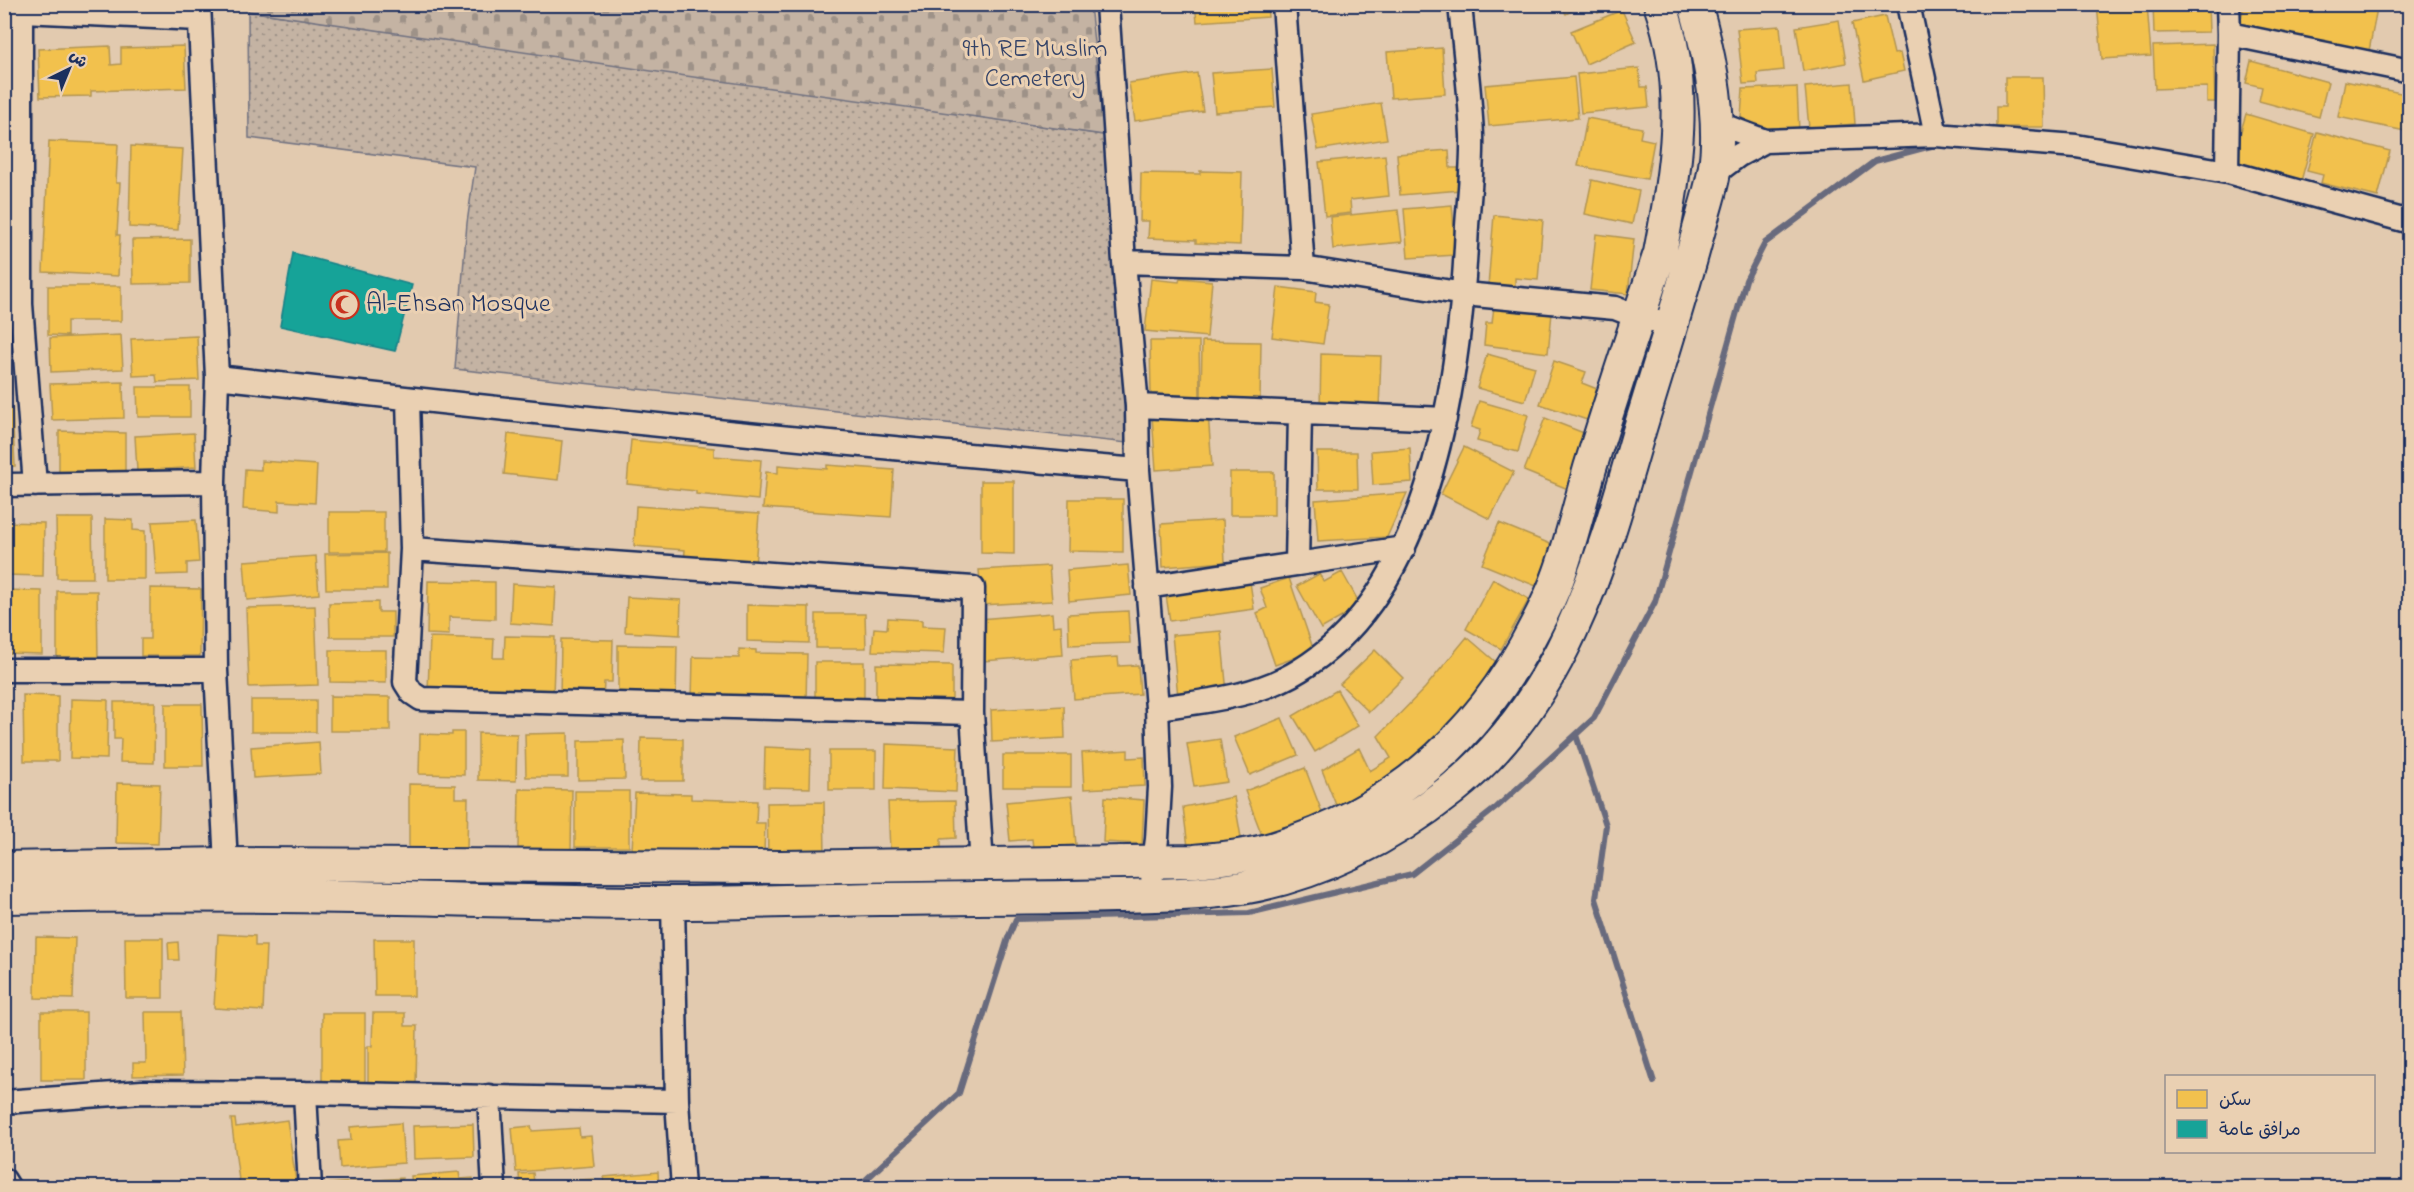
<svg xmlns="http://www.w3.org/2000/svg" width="2414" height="1192" font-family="'Indie Flower','Playpen Sans Arabic',sans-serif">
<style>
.grass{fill:url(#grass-dots);stroke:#707180;stroke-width:1.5}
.cemetery{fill:url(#cemetery-stones);stroke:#707180;stroke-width:1.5}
.homes{fill:#f2c14e;stroke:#b29553;stroke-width:1.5}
.public{fill:#17a398;stroke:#188087;stroke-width:1.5}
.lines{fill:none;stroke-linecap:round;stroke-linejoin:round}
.stream{stroke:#686a7d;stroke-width:6}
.street-casing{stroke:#1b2f5e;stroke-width:27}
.secondary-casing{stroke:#1b2f5e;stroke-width:36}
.street{stroke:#ead0b2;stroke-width:22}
.secondary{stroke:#ead0b2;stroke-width:32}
.labels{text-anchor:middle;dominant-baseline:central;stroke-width:6;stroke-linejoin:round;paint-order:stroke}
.park-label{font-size:26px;fill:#344368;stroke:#ead0b2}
.poi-label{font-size:26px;fill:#1b2f5e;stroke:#ead0b2;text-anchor:start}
</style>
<defs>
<pattern id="grass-dots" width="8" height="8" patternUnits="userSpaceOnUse" patternTransform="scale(1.5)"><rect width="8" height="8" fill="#c4b3a3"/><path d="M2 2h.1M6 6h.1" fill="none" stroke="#9e9288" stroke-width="1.8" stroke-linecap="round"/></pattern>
<pattern id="cemetery-stones" width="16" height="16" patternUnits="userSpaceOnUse" patternTransform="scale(1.5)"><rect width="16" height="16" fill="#c4b3a3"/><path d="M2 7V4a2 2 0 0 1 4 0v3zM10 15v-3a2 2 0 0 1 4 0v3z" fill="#9e9288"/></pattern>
</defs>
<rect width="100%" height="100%" fill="#e2caaf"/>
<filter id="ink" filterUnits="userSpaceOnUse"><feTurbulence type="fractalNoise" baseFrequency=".0167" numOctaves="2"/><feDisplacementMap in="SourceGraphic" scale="12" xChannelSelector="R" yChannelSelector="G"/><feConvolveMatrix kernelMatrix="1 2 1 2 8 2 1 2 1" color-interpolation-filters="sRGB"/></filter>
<g filter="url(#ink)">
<path class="grass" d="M248,11L1104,135L1127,443L455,369L467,223L475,167L249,138Z"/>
<path class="cemetery" d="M248,5H1090L1104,135L658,72L248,11Z"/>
<path class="homes" d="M1195,4H1267L1268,17L1197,22Z
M1560,4H1584L1566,14Z
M1593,4H1613L1598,13Z
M2097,4H2147L2151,56L2102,59Z
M2153,4H2208L2209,32L2154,33Z
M2244,4H2358L2377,8L2369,51L2240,25Z
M1622,10L1636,42L1586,64L1571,31Z
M1885,16L1894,54L1900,53L1904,71L1864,80L1852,23Z
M1839,20L1846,63L1803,71L1796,27Z
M1780,26L1784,70L1757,73L1758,83L1743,84L1737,29Z
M2213,44L2215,102H2207V87L2155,89L2153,46Z
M110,46L111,65L121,64V48L184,46L186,88L91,91V96L40,97L38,49Z
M1442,48L1445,94L1391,98L1387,52Z
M2251,61L2328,82L2319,117L2259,101L2262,87L2246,83Z
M1639,68L1641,87H1647L1649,107L1581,113L1577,74Z
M1272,69L1275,107L1215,112L1211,73Z
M1197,73L1203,111L1135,121L1129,83Z
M1574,77L1578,118L1489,126L1485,85Z
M2005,77H2043L2044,127H1996V107H2005Z
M2345,81L2410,95V132L2338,117Z
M1852,83L1855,124L1809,128L1805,87Z
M1797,87L1799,132L1767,135L1741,117L1743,89Z
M1381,103L1387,139L1318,150L1311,114Z
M2246,114L2314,134L2301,181L2232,161Z
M1587,118L1642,128L1640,138L1654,141L1647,179L1578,166Z
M2317,132L2390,151L2378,197L2321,183L2323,175L2307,171Z
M49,141L118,144L116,183H120L117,235H120L118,276L43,272Z
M131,146L183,149L178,230L129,227Z
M1449,150L1450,168H1459L1461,190L1400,195L1397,154Z
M1385,155L1389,196L1350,200L1351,213L1325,216L1319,162Z
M1200,171L1242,172L1240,245L1196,243V240L1148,238L1149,221H1140L1141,173L1200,174Z
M4,178H7L9,218H4Z
M1592,180L1639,191L1632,224L1585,214Z
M1452,205L1456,255L1408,258L1404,209Z
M1398,210L1402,242L1333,249L1330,217Z
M1494,215L1543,220L1538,280L1515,278V288L1488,286Z
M1596,234L1634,239L1628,294L1590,290Z
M190,239V283L133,284L132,240Z
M1180,278L1212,281L1207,337L1145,331L1151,279L1179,282Z
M48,286H121V321H67V336L48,335Z
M1278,287L1316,292L1315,302L1329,304L1323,344L1272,337Z
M1494,306L1552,313L1548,353L1484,345L1486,323H1492Z
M121,335L123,369L51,372L50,338Z
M197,336L199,380L157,382L156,375L133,376L131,339Z
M4,338H11V394H4Z
M1150,341H1199L1200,396H1151Z
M1202,341L1261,342L1260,400L1201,399Z
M1321,354L1381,356L1379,410L1320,409Z
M1487,354L1535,367L1525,401L1477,388Z
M1554,361L1586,372L1582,383L1597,389L1587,420L1540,404Z
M123,382L124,418L52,420L50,384Z
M137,387H190V417H138Z
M1479,401L1528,415L1518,452L1477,441L1480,430L1471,427Z
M4,408H12L15,466L4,467Z
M1208,413L1212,466L1156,470L1152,417Z
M1545,418L1589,435L1568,489L1524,471Z
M59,431L125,433V476L59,474Z
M194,433L196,467L137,471L135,436Z
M508,434L562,441L558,480L504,474Z
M631,440L714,448V456L761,460L758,500L696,494V491L627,484Z
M1464,447L1514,472L1490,519L1441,494Z
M1410,448L1412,482L1373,485L1371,451Z
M1317,452H1357L1358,489H1318Z
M261,461L317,465L315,503L279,501V512L243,509L245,469L261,470Z
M778,465L827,469V465L894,470L891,517L763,508L766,472L778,473Z
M1230,472H1274V515H1230Z
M981,481H1014V554L981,553Z
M1407,493L1387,537L1318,541L1315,500Z
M1069,499H1123V552L1068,551Z
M636,506L759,514L755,567L684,562L685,550L634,546Z
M329,512H384V552H329Z
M56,518H92L93,578H57Z
M105,519L133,520V530L145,531V579H105Z
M196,520L199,562L187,563V574L156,575L152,522Z
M1223,520L1225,562L1163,567L1161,524Z
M4,522L44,523L43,576L4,575Z
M1499,523L1553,545L1536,586L1482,564Z
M387,553V589H326L325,554Z
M316,556L319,594L247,600L244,561Z
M1128,565L1131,595L1069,601L1067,570Z
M1049,566L1052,601L982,605L979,570Z
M1342,572L1361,606L1321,629L1297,586L1319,574L1324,582Z
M1289,578L1314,651L1275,665L1257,613L1267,608L1260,588Z
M1493,579L1529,599L1501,649L1466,629Z
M428,581L495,582V619L449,617V635L427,634Z
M1250,582L1254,609L1170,621L1166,595Z
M512,584L556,587L554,626L510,623Z
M150,588L201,589L200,656H141V639H150Z
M4,590L42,591V654L4,653Z
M57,591H97L98,660H57Z
M627,597L681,600L680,635L625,632Z
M378,602V612H393V637H330L329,603Z
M747,605L809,607V643L747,641Z
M315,606L318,685L249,687L246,608Z
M1128,611L1130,643L1069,645L1068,614Z
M1052,613L1053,626L1061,625L1063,655L983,661L979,619Z
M816,614H865L866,648H816Z
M888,618L922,620V626L946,627L944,653L872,651L874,628L887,629Z
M1221,631L1227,693L1178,697L1172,635Z
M505,636L555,637L553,695L428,691L430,637L494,639L493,658H504Z
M1467,637L1503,668L1403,779L1340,815L1322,770L1359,748L1370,771L1391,758L1378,736L1425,688Z
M561,639L613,640L612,682H604L603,699L560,698Z
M618,645L677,646L676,701H618Z
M739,649L756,650V653L807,654L806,703L692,700L693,657L739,658Z
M330,650H386V683L330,682Z
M1375,650L1403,678L1369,712L1340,684Z
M1118,657L1119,666L1138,665L1140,694L1074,699L1071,660Z
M815,662H864V701L815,700Z
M876,664L952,665V705L876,704Z
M1337,690L1358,726L1315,752L1293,716Z
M23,695L58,696V761H24Z
M330,696L390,697V731H330Z
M71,699L108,700L107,759L70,758Z
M251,700H316V732H251Z
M114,702H155L154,763L120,762L121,739H114Z
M165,704H202L203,766H165Z
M1064,706L1065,738L992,742L991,710Z
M4,715L8,716L4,759Z
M1282,718L1298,755L1250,775L1234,737Z
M452,732H464V775L419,774L420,734L452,735Z
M478,733L517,734L516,781L478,780Z
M568,733V777H526L525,734Z
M641,738L683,739V781H640Z
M1220,739L1227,782L1194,787L1187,744Z
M624,740L625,779L578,780V741Z
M319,742L321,774L253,778L251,747Z
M886,744L958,747L956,792L885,789Z
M765,747L811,749L810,788L764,787Z
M1128,750V758L1144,757L1145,786L1084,789L1082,753Z
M829,751H876V790H829Z
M1003,755H1071V787H1003Z
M1305,768L1325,820L1265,843L1245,791Z
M117,783L160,784L158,844L116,843Z
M409,784L455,785V798H468L467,850L409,849Z
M519,789L572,790L571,849L518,848Z
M575,791H629V847H575Z
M635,793L691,794V799L757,801L756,823H765L764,854L632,850Z
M1072,796L1076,845L1033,848L1032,839L1010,841L1006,802Z
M1105,797L1144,800L1142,844L1103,842Z
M1234,797L1243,849L1188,847L1183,807Z
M955,801L956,838L941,839V851L890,852L888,802Z
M824,802L825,855L768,856L767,803Z
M218,934L255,936V946H266L263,1011L214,1008Z
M36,937L75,938L73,999L35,998Z
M125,938H163V998H126Z
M374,939H414V996H375Z
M178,942L179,960H169L168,943Z
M41,1012H86V1080H41Z
M145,1012H181L183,1075L133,1076V1063H146Z
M322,1013H365V1085H322Z
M373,1013H405V1026H417L416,1087H368V1046H372Z
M231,1119H235L236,1127L287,1120L296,1181L240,1188Z
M401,1123L404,1163L340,1168L338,1141L351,1140L350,1127Z
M473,1124L474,1157L414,1159L413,1126Z
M531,1126L532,1131L579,1128L580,1137L591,1136L594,1166L516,1172L512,1128Z
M459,1172L460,1179L473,1178L474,1188H412L411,1176Z
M658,1172L659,1188H605L604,1177Z
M533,1173L534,1183L594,1179L595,1188H520L519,1174Z
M402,1178L403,1188H330V1184Z"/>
<path class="public" d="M293,253L412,285L395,351L280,326Z"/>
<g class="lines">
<path class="stream" d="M1576,735L1606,825L1596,899L1654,1082
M857,1188L959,1093L1008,938L1016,919L1249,913L1412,874L1497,807L1594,718L1655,602L1746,280L1765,243L1875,161L1935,145"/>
<defs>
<path id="street" d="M21,4V304L35,485
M199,4L217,377L214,482L216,670L226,864
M1107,4L1124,262L1137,406L1138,470L1157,708L1160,787L1157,839L1152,876
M1284,4L1303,268
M1908,4L1936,135
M22,11L199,19
M2229,34L2410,71
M1717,123L1765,141L1936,135L2076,146L2227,172L2410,222
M2227,172L2229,34L2228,4
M1715,173L1739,155L1765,141
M1124,262L1303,268L1464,294L1615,308L1638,317L1672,324
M217,377C523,412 831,444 1138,470
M408,399L412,549L405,682L412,693L421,699L972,713
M1137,406L1445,419
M1300,414L1297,564L1404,548
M4,485L214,482
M412,549L973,588L972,713L982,865
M1147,587L1297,564
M4,670H216
M1157,708C1206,701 1257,697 1300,670C1435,588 1461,369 1467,226C1469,196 1473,165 1472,135C1470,92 1464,48 1460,4
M673,903L677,1101L683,1188
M305,1093L310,1188
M489,1096L494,1188
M4,1102L142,1092L305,1093L677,1101
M4,1180L9,1188"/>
<path id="secondary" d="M4,868L226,864L781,867L1195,861C1222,858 1249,856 1275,848C1386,815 1469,746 1525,646C1538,622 1551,598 1560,572C1572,538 1580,503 1590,468C1612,396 1636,324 1660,253C1676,168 1690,88 1660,4
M4,897C121,895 238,895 355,897C460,899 565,903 670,903C740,903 810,900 880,899C958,898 1036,898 1114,896C1156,895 1200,895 1242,888C1318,875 1391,838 1451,790C1562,703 1601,564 1638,435C1658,368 1680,301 1698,233C1706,203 1717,174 1717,142C1718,96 1708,49 1695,4"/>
</defs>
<use href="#street" class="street-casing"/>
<use href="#secondary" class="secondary-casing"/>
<use href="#street" class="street"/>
<use href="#secondary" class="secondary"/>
</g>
</g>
<defs>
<symbol id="mosque-ring" viewBox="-11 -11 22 22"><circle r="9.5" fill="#ead0b2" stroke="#c8321e" stroke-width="1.5"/><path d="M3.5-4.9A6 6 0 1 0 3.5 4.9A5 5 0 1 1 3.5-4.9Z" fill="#c8321e"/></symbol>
</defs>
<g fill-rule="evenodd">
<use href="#mosque-ring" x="328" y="288" width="33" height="33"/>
</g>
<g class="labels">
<g class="park-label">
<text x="1035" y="50">9th RE Muslim<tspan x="1035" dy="30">Cemetery</tspan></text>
</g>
<g class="poi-label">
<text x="366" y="305">Al-Ehsan Mosque</text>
</g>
</g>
<rect width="2414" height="1192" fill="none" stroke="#ead0b2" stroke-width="24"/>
<rect x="12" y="12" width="2390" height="1168" fill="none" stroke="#1b2f5e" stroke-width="2" filter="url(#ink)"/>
<rect x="2165" y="1075" width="210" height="78" fill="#ead0b2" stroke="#979090" stroke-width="1.5"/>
<rect x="2177" y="1090" width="30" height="18" fill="#f2c14e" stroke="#979090" stroke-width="1.5"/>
<text x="2219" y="1105" font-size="18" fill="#1b2f5e">سكن</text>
<rect x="2177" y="1120" width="30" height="18" fill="#17a398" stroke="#979090" stroke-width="1.5"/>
<text x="2219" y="1135" font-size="18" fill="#1b2f5e">مرافق عامة</text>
<g transform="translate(69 69) rotate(43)" stroke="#ead0b2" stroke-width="4.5" paint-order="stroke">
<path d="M0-4.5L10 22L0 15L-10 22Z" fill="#1b2f5e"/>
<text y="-9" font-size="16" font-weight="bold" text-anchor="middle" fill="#1b2f5e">ش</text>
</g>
</svg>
